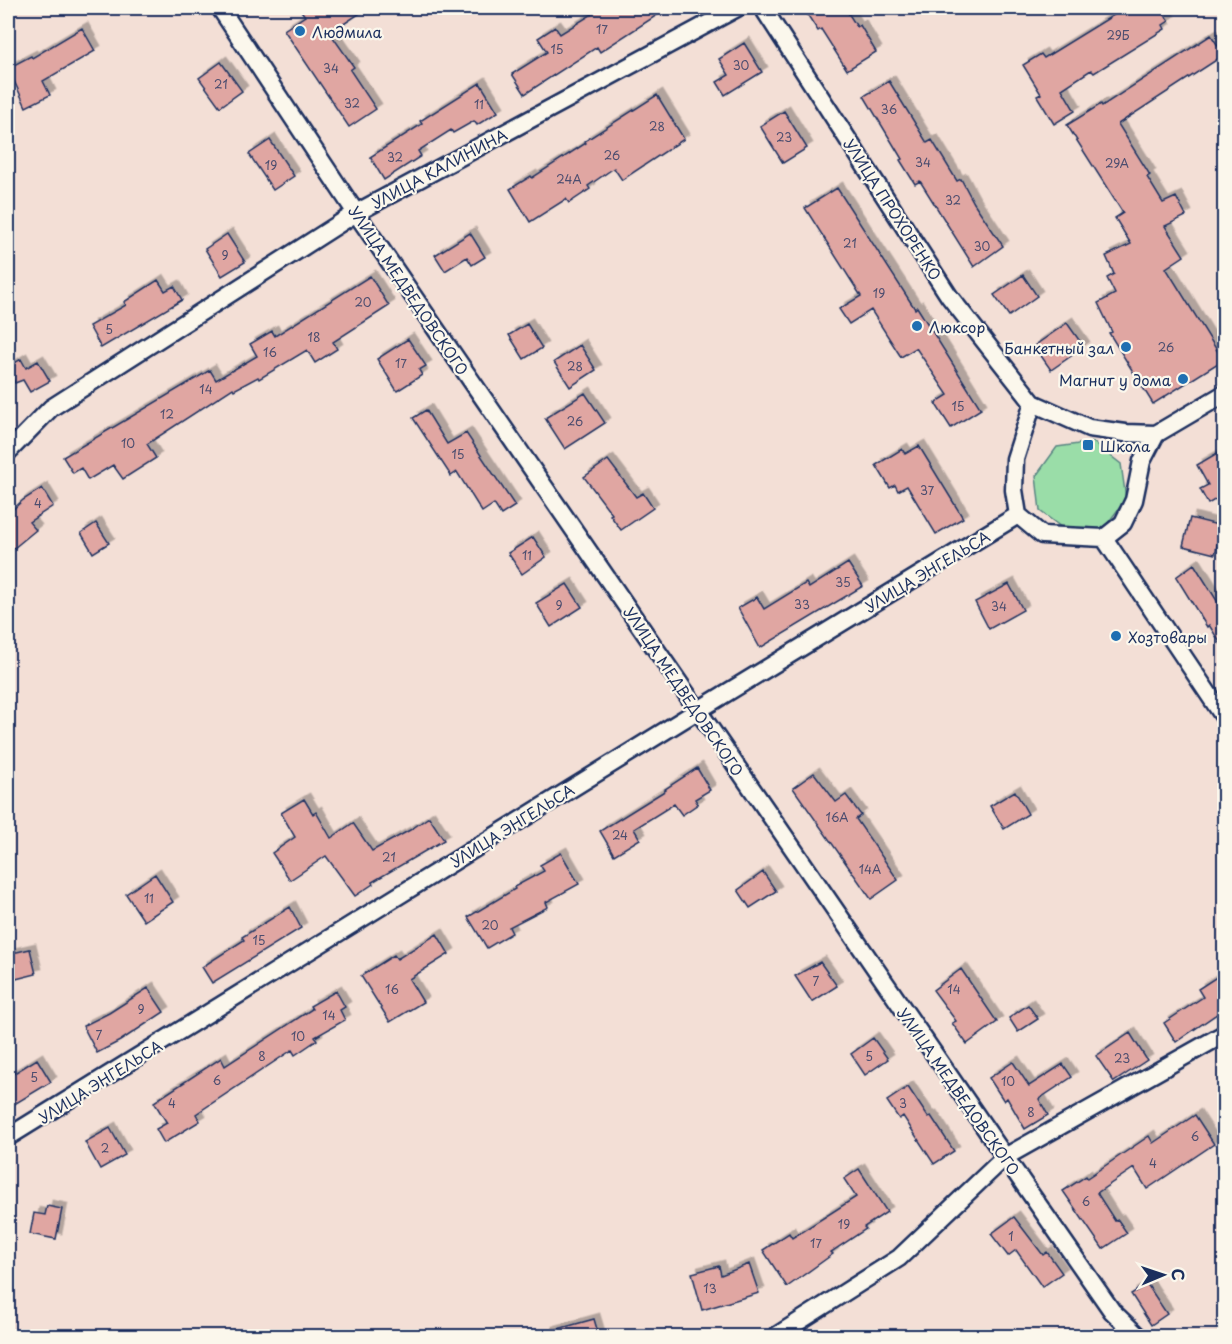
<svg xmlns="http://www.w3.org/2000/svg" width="1232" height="1344" font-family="'Playpen Sans',sans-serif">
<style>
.green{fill:#9adda8;stroke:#5a8683;stroke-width:1.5}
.building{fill:#e0a6a2;stroke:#1b2f5e;stroke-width:1.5;filter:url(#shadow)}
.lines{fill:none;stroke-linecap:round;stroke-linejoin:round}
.minor-casing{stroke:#1b2f5e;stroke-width:21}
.minor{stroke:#fbf7ec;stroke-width:16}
.poi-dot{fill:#1f6fb2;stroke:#fbf7ec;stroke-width:2}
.labels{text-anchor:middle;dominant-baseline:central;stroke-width:4.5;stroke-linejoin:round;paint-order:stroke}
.number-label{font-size:12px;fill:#4c4d6f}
.poi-label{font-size:15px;fill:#1b2f5e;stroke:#fbf7ec;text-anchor:start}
.street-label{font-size:15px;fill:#1b2f5e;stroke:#fbf7ec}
</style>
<defs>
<filter id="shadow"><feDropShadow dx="5.5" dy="-5.5" stdDeviation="0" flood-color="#0004"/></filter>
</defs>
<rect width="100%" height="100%" fill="#f3dfd6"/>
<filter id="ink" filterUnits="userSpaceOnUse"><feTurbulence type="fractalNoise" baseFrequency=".0167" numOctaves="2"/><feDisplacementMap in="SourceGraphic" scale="12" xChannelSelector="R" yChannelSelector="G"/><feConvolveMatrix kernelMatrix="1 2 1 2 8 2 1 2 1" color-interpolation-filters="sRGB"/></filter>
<g filter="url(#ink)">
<path class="green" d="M1093,442L1121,464L1126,499L1104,528L1069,533L1040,511L1036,476L1057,447Z"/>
<path class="building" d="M299,8H368L330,33L354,67L350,70L376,109L349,127L284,30L305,16Z
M602,8H668L600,52L597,47L525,94L512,74L547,52L538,38L555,27L560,34Z
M803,8H845L857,27L860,25L876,52L847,70L821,29L818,31Z
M1125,8H1160L1169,21L1163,25L1165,29L1094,73L1091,70L1062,89L1075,111L1054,124L1037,96L1041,94L1023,65L1041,54L1044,58Z
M82,28L95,51L43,81L50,95L26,107L8,68L31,56L32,58Z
M1211,35L1224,55L1118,124L1150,175L1147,177L1163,203L1176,197L1186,216L1165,226L1184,256L1166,268L1223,360L1153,404L1109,333L1112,332L1098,303L1115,294L1107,278L1114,274L1106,256L1131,244L1115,218L1123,213L1067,125L1101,104L1102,106Z
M744,43L762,72L725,95L717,82L729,75L719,59Z
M221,62L242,91L220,107L199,78Z
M889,81L927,143L932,140L957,181L961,179L974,203L1003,246L974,267L920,181L915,184L900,160L902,159L864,96Z
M480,83L498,112L477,125L474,121L453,133L451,130L418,151L421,156L384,180L370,157L422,124L420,121Z
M657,95L684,139L622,180L614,168L588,186L590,189L569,203L566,199L530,222L510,189L531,176L532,178L586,143L585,141Z
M784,111L807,148L783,163L760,126Z
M270,140L294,176L273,190L249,154Z
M837,188L915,309L917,307L981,409L951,428L935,403L948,395L916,348L901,357L871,310L849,324L839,309L861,296L805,208Z
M470,233L485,257L472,265L467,257L445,271L435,255Z
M227,234L245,262L222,276L205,249Z
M1023,275L1037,296L1009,316L994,295Z
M370,276L389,306L333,342L337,349L315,363L307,350L259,379L258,377L234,390L233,388L147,444L156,458L123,479L113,465L88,480L81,468L73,473L63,457L210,370L216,380L257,356L250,344L272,331L275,336Z
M158,280L165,291L174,286L182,300L101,348L89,326L126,305L124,302Z
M1067,323L1084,347L1051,370L1034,346Z
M527,324L542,348L524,359L509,335Z
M408,339L426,366L419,370L422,375L397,391L377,359Z
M580,345L596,370L570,387L554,362Z
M21,359L26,368L38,361L50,381L30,392L23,380L15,383L8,367Z
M585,393L605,423L565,449L545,418Z
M426,410L447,444L466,433L515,506L501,515L494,504L482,512L457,472L451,476L413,418Z
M919,446L963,518L936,534L907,486L898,491L895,485L890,488L876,465L902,449L905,454Z
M1224,449V514L1216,499L1208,504L1200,489L1208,485L1197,465Z
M608,460L636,497L643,493L653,508L621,530L610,515L612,514L584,477Z
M42,488L53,506L29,522L36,530L8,553V514L23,500Z
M1190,518L1222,526L1215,554L1183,546Z
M96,523L109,543L93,553L81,533Z
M533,537L546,557L522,574L508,553Z
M848,563L863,586L760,648L738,608L757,597L764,609L806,583L809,588Z
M1194,564L1224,612V649L1209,625L1207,627L1176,577Z
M567,584L582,607L551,627L536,603Z
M1009,584L1023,610L989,629L975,602Z
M697,768L710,790L695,799L698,804L682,815L674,804L634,829L640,839L614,855L600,831L666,790L665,789Z
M814,773L836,802L846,795L861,815L856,819L898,880L871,899L793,788Z
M1015,791L1028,814L1004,829L990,806Z
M304,799L313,814L316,812L331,838L353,823L372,851L410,830L429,817L444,840L372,882L373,884L355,896L326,856L290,880L272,853L295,837L281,813Z
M561,853L579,884L546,902L548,907L509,927L512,933L487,948L468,917L515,889L514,887L544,871L540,865Z
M763,872L776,891L750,908L738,890Z
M155,874L173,902L144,921L126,894Z
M290,907L301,928L212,983L202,967L244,940L242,937Z
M437,934L449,954L409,979L423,1002L390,1022L361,976L394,955L397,959Z
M30,949L36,974L8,981V954Z
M820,962L837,986L812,1002L795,976Z
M961,969L997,1022L967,1044L952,1023L956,1021L933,990Z
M1218,976L1224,986V1009L1176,1042L1164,1023L1203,997L1198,989Z
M148,988L164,1012L120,1041L97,1053L83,1026L109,1013Z
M336,991L345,1007L340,1010L345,1020L315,1037L317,1040L295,1055L292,1050L196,1114L200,1121L164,1143L156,1129L167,1123L154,1102L221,1058L225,1066L312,1009L310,1006Z
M1028,1005L1038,1019L1018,1032L1009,1018Z
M1130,1033L1147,1060L1114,1082L1096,1056Z
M873,1038L888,1059L865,1075L851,1054Z
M37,1059L51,1082L8,1108V1077Z
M1013,1062L1029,1086L1063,1064L1072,1077L1039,1099L1048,1115L1025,1129L1007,1098L1004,1101L989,1078Z
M908,1087L928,1117L931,1116L954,1151L934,1164L903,1116L899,1119L887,1101Z
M1195,1115L1214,1144L1147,1189L1134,1168L1097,1193L1115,1221L1118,1220L1127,1233L1103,1249L1063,1191L1086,1176L1087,1178L1149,1136L1153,1143Z
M110,1128L125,1155L100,1169L85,1142Z
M859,1169L887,1212L864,1227L866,1229L831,1252L833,1254L787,1287L763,1250L789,1233L792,1238L856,1197L844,1179Z
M47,1206L62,1209L56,1239L30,1234L34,1213L45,1215Z
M1014,1217L1043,1255L1047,1252L1062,1273L1042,1287L1016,1250L1008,1256L991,1234Z
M749,1264L759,1293L702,1310L692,1273L719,1266L721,1275Z
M1147,1284L1167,1314L1151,1325L1131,1294Z
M594,1319L599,1336H548L547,1332Z"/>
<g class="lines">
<defs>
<path id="minor" d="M220,8L356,213L1005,1157L1112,1311L1138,1336
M763,8L949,296L1033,403L1089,428L1125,433L1156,434
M1033,403L1015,459L1014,490L1018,515L1042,535L1104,538L1123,523L1134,500L1142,461L1156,434
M1156,434L1224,394
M8,452L51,408L356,213L737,8
M1104,538L1224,717
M8,1137L697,711L1018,515
M776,1336L899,1258L1005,1157L1224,1034"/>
</defs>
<use href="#minor" class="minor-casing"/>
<use href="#minor" class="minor"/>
</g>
</g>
<g class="poi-dot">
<circle cx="300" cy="31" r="6"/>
<circle cx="917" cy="326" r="6"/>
<circle cx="1126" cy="347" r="6"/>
<circle cx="1183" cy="379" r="6"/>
<rect x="1082" y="439" width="12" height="12" rx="3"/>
<circle cx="1116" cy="636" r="6"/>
</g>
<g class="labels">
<g class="number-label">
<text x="602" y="29">17</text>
<text x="1118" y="35">29Б</text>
<text x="557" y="49">15</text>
<text x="741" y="65">30</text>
<text x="331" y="68">34</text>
<text x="221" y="84">21</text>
<text x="352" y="103">32</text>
<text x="479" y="104">11</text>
<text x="889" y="109">36</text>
<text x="657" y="126">28</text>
<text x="784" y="137">23</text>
<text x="612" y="155">26</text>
<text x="395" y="157">32</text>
<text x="923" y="162">34</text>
<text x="1117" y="163">29А</text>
<text x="271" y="165">19</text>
<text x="569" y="179">24А</text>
<text x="953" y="200">32</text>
<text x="850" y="243">21</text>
<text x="982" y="246">30</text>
<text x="225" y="255">9</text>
<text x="879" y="293">19</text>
<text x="363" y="302">20</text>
<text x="109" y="329">5</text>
<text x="314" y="337">18</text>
<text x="1166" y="347">26</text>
<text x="270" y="352">16</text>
<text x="401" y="363">17</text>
<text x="575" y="366">28</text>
<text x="206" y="389">14</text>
<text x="958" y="406">15</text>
<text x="167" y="414">12</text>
<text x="575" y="421">26</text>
<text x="128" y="443">10</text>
<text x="458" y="454">15</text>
<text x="927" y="490">37</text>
<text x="38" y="503">4</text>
<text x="527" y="555">11</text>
<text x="843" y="582">35</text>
<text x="802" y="604">33</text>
<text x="559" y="605">9</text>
<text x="999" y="606">34</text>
<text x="837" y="817">16А</text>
<text x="620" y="835">24</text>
<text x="389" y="857">21</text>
<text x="870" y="869">14А</text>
<text x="149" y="898">11</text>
<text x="490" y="925">20</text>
<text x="259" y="940">15</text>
<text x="816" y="981">7</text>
<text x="392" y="989">16</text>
<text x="954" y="989">14</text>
<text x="141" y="1009">9</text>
<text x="329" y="1015">14</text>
<text x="99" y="1035">7</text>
<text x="298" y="1036">10</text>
<text x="262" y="1056">8</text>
<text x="869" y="1056">5</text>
<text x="1122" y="1058">23</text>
<text x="34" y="1077">5</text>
<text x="217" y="1080">6</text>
<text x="1008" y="1081">10</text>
<text x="172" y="1103">4</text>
<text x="903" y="1103">3</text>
<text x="1031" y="1112">8</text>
<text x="1195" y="1136">6</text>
<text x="105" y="1148">2</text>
<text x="1153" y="1163">4</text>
<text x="1086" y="1201">6</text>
<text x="844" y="1224">19</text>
<text x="1011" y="1236">1</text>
<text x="816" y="1243">17</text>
<text x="710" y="1288">13</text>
</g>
<g class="poi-label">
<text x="312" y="31">Людмила</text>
<text x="929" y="326">Люксор</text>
<text x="1114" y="347" text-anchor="end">Банкетный зал</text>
<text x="1171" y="379" text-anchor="end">Магнит у дома</text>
<text x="1100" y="445">Школа</text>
<text x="1128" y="636">Хозтовары</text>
</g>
<g class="street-label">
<text transform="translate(439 168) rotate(-28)">УЛИЦА КАЛИНИНА</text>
<text transform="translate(893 209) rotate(57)">УЛИЦА ПРОХОРЕНКО</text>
<text transform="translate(409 290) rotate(56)">УЛИЦА МЕДВЕДОВСКОГО</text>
<text transform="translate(927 571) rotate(-31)">УЛИЦА ЭНГЕЛЬСА</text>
<text transform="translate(684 691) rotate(56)">УЛИЦА МЕДВЕДОВСКОГО</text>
<text transform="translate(512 825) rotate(-32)">УЛИЦА ЭНГЕЛЬСА</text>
<text transform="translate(100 1081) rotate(-32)">УЛИЦА ЭНГЕЛЬСА</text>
<text transform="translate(959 1091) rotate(55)">УЛИЦА МЕДВЕДОВСКОГО</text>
</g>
</g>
<rect width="1232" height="1344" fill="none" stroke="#fbf7ec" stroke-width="30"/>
<rect x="15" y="15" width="1202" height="1314" fill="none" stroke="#1b2f5e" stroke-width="2" filter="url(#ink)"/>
<g transform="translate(1163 1275) rotate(88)" stroke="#fbf7ec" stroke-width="4.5" paint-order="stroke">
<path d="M0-4.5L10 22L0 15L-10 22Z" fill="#1b2f5e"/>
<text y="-9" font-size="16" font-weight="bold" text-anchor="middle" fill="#1b2f5e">С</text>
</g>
</svg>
